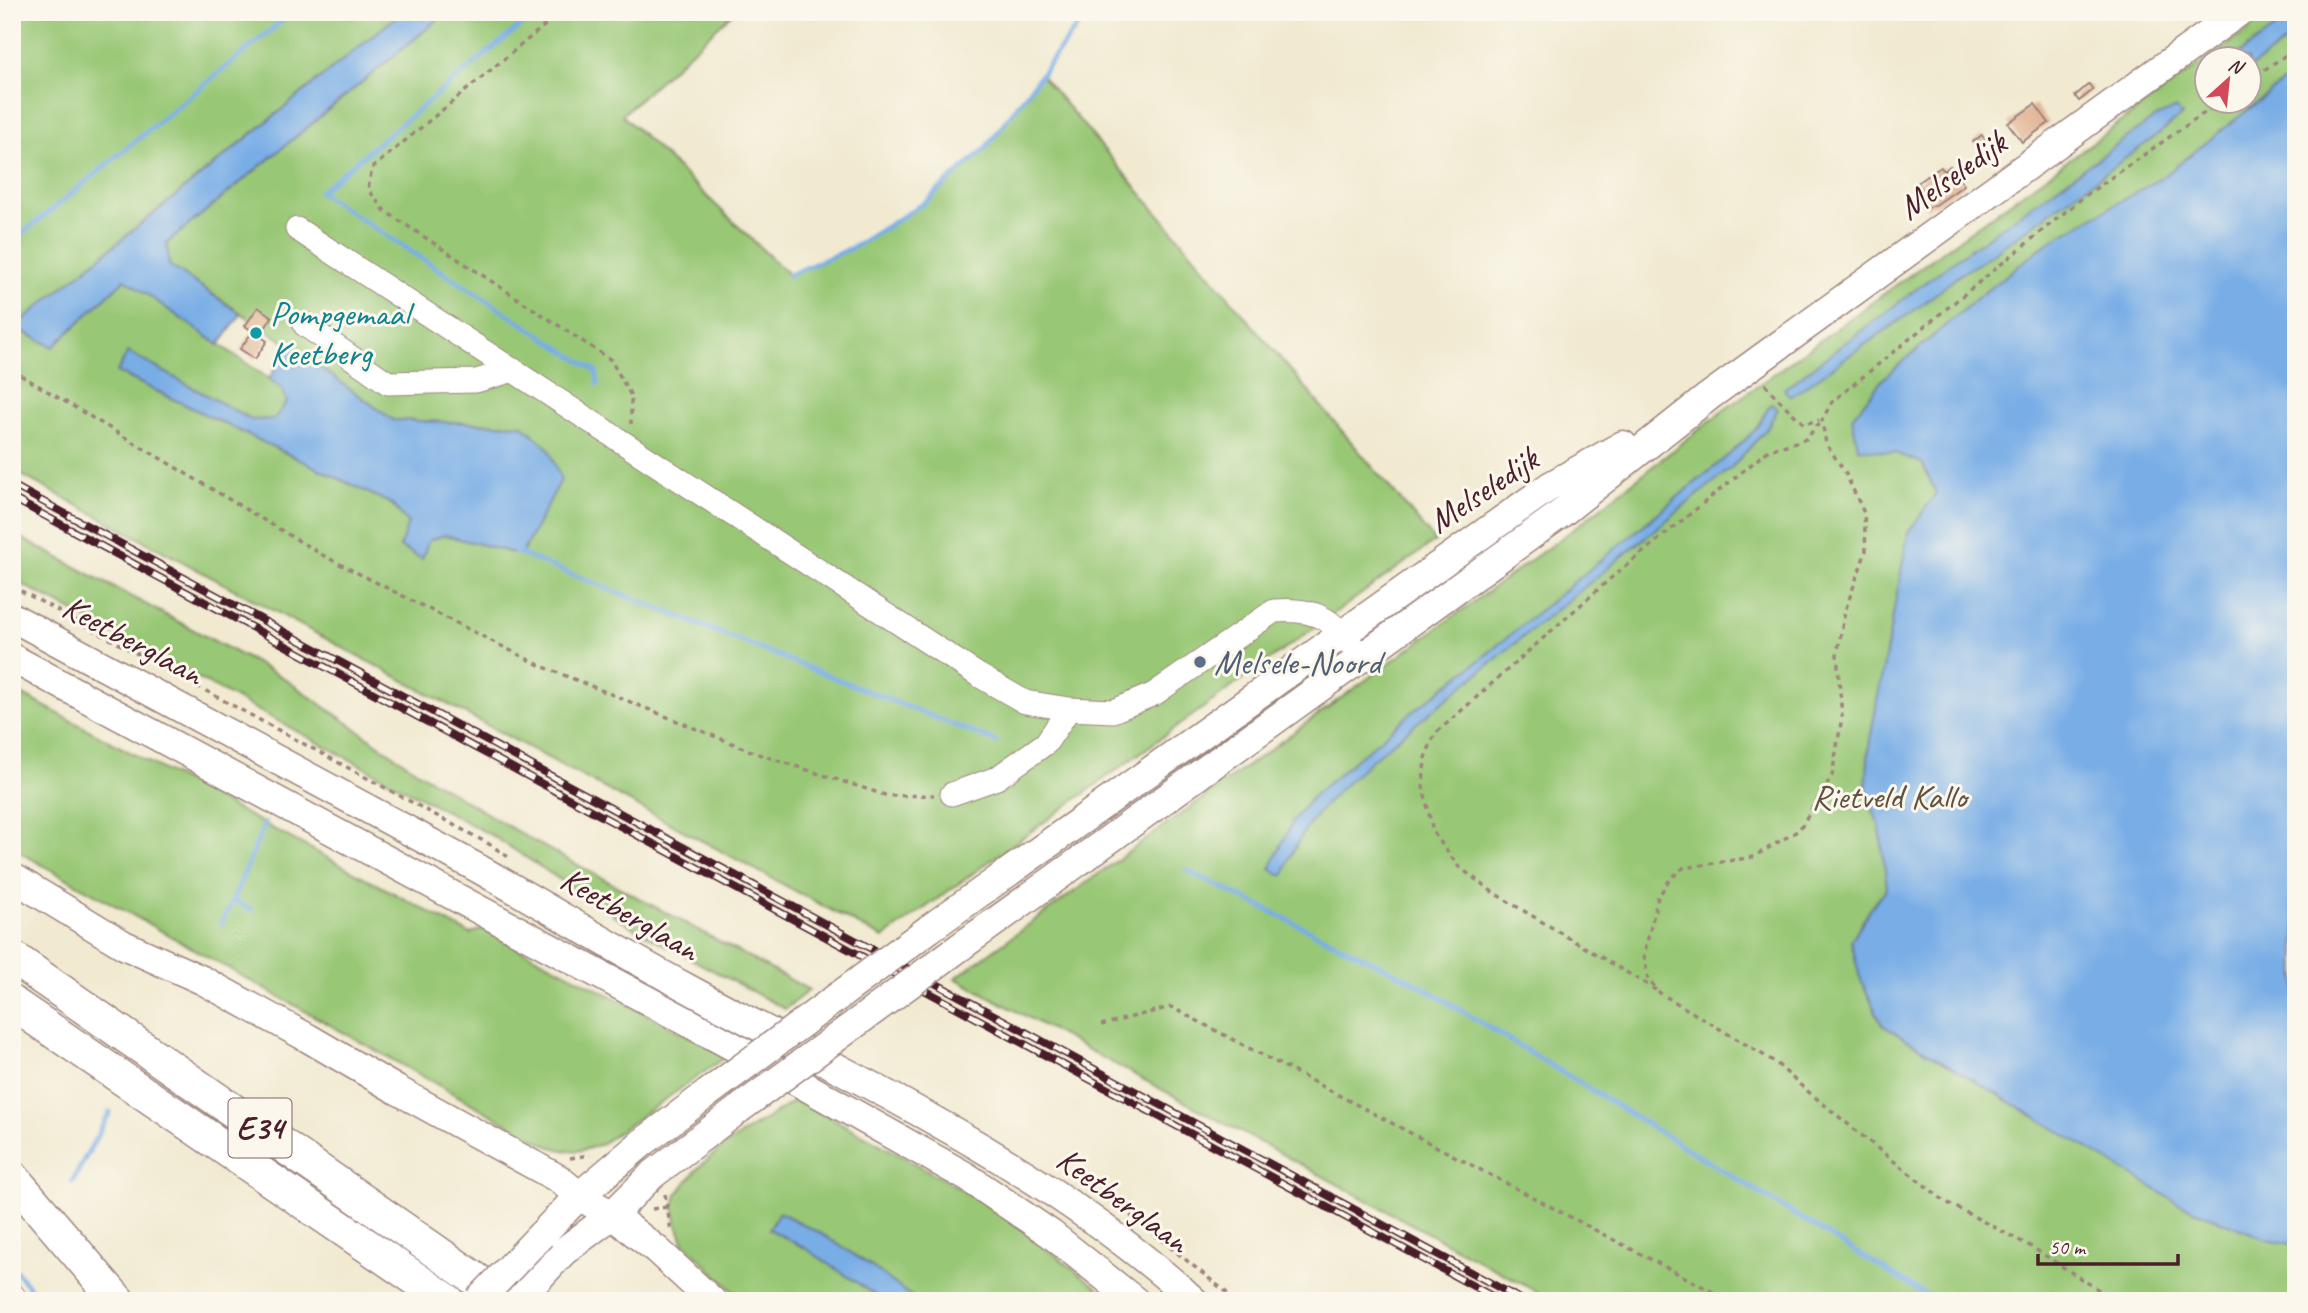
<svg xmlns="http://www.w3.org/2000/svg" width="2308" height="1313" font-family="Caveat,sans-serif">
  <rect width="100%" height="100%" fill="#fbf7ec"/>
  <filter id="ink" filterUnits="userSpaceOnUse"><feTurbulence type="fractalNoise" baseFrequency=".0143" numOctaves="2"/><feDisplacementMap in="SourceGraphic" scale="14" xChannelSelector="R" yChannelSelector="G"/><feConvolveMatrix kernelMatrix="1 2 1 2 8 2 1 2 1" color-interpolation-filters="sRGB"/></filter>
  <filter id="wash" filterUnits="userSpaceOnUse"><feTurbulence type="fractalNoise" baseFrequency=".00686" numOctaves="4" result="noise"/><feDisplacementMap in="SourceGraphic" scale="28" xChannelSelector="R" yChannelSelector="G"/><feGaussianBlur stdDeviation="1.57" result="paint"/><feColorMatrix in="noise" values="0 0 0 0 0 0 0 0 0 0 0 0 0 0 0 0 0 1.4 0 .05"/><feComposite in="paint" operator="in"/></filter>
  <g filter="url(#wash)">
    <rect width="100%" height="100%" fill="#f1ead1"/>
    <!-- green -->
    <path fill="#98c775" stroke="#717350" stroke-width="2" d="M12 12H402L14 327 53 347 125 279 269 379 281 388 288 403 274 419 252 420 128 353 117 372 392 504 408 523 400 547 421 558 429 540 445 535 521 555 523 425 393 420 289 345 169 265 167 243 447 12H734L622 115 789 275 854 247 924 203 985 149 1041 75 1435 541 883 938 12 470Z
      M2273 12H2296V1301H1554L955 978 1571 531 1720 413 2206 60V102H2248V60L2208 59Z
      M12 533 282 677 418 772 533 841 809 990 785 1009 637 930 493 836 12 579Z
      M12 689 470 934 482 929 727 1056 601 1144C580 1153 565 1153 544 1144L12 848Z
      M797 1099 960 1188 1010 1220 1115 1301H743L683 1242 676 1222 674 1207 677 1194 699 1167 722 1147Z"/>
    <!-- water -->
    <path fill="#78ade6" stroke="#616688" stroke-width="2" d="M402 12H447L167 243 169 265 241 314 219 345 125 279 53 347 14 327Z
      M2296 13V34L2249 69 2248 60 2232 59Z
      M2296 72V1245L2263 1238 2180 1204 1882 1025 1860 978 1851 941 1869 911 1887 888 1880 829 1866 790 1869 745 1908 533 1936 493 1922 463 1895 453 1858 448 1852 417 1883 379 1977 298 2046 244 2161 178Z
      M2176 108 2182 115 2155 137 1981 262 1962 273 1919 307 1790 397 1784 389 1955 260 2156 117Z
      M289 345 393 420 523 425 549 449 561 480 521 555 445 535 429 540 422 559 400 547 408 523 392 504 117 372 128 352 252 420 274 419 287 402 281 388 269 379Z
      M1771 404 1778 409 1766 430 1731 468 1374 758C1337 791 1298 825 1284 875H1280L1270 869 1292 822 1313 796 1412 712 1482 658 1731 453 1755 430Z
      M779 1212 822 1234 868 1264 918 1301H884L805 1248 769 1229Z"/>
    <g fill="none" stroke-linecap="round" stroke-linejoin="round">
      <!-- stream -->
      <path stroke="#78ade6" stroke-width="5" d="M537 12 319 192 596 371 598 384
        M17 238 293 12
        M789 275 854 247 924 203 985 149 1088 12
        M515 552 997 742
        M1186 870 1413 981 1936 1301
        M233 900 252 910
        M221 924 233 900 265 823
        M72 1182 110 1112
        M12 1266 40 1301"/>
    </g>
    <g id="blocks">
      <!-- building -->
      <path fill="#e3b799" d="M2089 84 2093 90 2079 101 2075 96Z
        M2035 104 2049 123 2022 142 2008 123Z
        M1982 135 1989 145 1980 151 1973 142Z
        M1950 166 1964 185 1934 206 1933 205 1927 209 1917 197 1923 192 1918 182 1941 167 1944 171Z
        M258 307 272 317 260 336 267 341 255 359 240 349 253 331 245 326Z"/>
    </g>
  </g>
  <g filter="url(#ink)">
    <use href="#blocks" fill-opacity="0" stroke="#9e847e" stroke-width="2"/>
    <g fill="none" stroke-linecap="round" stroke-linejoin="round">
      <!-- minor casing -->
      <g stroke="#9e847e" stroke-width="25">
        <path id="minor" d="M297 229 978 675 1025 702 1069 709 1113 711 1154 694 1274 611C1322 607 1334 622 1362 658
          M305 325 388 383 476 381 514 370
          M952 794 997 778 1046 743 1069 709
          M12 1294 17 1301"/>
      </g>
      <!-- major casing -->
      <g stroke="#9e847e" stroke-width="31">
        <path id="major" d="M12 617C165 700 319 781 472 865 544 905 614 949 687 988 863 1084 1044 1165 1194 1301
          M12 658 773 1068 967 1177 1051 1234 1135 1301
          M12 877 124 945 202 980 308 1038 397 1090 559 1179 579 1196 612 1215 657 1250 712 1301
          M929 929 1550 486 1623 445
          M960 947 1559 515 1708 397 2239 12
          M541 1235 579 1196 642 1143 708 1093
          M517 1301 564 1251 612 1215 652 1175 739 1109"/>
      </g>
      <!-- highway casing -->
      <g stroke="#9e847e" stroke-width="36">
        <path id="highway" d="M12 957 507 1301
          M12 1003 448 1301
          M12 1177 118 1301"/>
      </g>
      <!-- path -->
      <path stroke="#9e847e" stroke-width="3.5" stroke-dasharray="5 5" stroke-linecap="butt" d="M561 12 372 168 368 189 385 211 611 360 631 396V424
        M2248 81 2296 48
        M12 370 326 557 539 665 761 755 888 796 934 795
        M1765 384 1775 396 1804 424 1819 420
        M12 586 489 844 510 858
        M1656 990 1494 893 1458 866 1433 832 1423 786 1425 758 1435 734 1611 578 1769 450 1806 439 1822 420
        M1101 1025 1171 1007 1730 1301
        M570 1158 590 1155
        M1097 1193 1129 1214 1237 1301
        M665 1194 671 1231
        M652 1209 667 1207
        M2116 1301 2030 1246 1946 1202 1882 1152 1799 1084 1775 1062 1660 993 1648 979 1644 955 1658 897 1670 879 1683 868 1753 857 1799 830 1832 776 1842 717 1837 654 1845 611 1866 551 1864 513 1845 472 1826 444 1822 420 1832 402 2086 195 2220 102"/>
      <!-- minor -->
      <use href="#minor" stroke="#fff" stroke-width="23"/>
      <!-- major -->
      <use href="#major" stroke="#fff" stroke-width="28"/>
      <!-- highway -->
      <use href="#highway" stroke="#fff" stroke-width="33"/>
      <!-- rail casing -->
      <g stroke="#4a1f2b" stroke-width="8">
        <path id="rail" d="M12 485 1524 1301
          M12 498 1501 1301"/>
      </g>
      <!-- rail -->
      <use href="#rail" stroke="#fbf7ec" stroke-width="5" stroke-dasharray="16" stroke-linecap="butt"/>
      <!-- major-bridge casing -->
      <g stroke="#9e847e" stroke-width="31" stroke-linecap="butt">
        <path id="major-bridge" d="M708 1093 929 929
          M739 1109 960 947
          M478 1301 541 1235"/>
      </g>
      <!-- major-bridge -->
      <use href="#major-bridge" stroke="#fff" stroke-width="28"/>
    </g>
  </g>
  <!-- markers -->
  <circle fill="#0f9aa8" stroke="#fbf7ec" stroke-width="2.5" cx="256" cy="333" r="7"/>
  <circle fill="#5c6f8a" stroke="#fbf7ec" stroke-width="2.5" cx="1200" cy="662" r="7"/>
  <g text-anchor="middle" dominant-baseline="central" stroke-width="6" stroke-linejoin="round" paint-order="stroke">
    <!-- shield labels -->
    <rect fill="#fbf7ec" stroke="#7f6065" stroke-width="2" x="228.5" y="1098.5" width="63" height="59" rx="5"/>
    <g font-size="33" font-weight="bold" fill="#4a1f2b">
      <text x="260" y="1128">E34</text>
    </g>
    <!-- street labels -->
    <g font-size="35" fill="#4a1f2b" stroke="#fbf7ec">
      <text transform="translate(1952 175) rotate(-36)">Melseledijk</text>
      <text transform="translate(1483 490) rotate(-34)">Melseledijk</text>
      <text transform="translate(133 640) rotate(28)">Keetberglaan</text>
      <text transform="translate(630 914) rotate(30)">Keetberglaan</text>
      <text transform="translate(1123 1200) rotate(36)">Keetberglaan</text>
    </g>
    <!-- culture labels -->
    <g font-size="35" fill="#0d838f" stroke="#fbf7ec" text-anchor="start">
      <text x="270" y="313">Pompgemaal<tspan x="270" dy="40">Keetberg</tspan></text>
    </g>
    <!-- service labels -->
    <g font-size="35" fill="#4e5e75" stroke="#fbf7ec" text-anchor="start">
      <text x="1214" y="662">Melsele-Noord</text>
    </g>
    <!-- park labels -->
    <g font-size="35" fill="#615141" stroke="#fbf7ec">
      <text x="1889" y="796">Rietveld Kallo</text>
    </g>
  </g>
  <!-- margin -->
  <rect width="2308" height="1313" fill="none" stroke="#fbf7ec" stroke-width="42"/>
  <!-- north arrow -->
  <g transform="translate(2228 80) rotate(27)"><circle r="33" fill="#fbf7ec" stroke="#b4a19f" stroke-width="2"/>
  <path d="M0-5L12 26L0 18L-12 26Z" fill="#d1495b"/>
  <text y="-10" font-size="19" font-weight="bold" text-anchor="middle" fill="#4a1f2b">N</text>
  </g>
  <!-- scale -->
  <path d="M2038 1254v10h140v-10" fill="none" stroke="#4a1f2b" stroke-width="3.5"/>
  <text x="2049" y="1254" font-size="21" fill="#4a1f2b" stroke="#fbf7ec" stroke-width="5" paint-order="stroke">50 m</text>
</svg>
